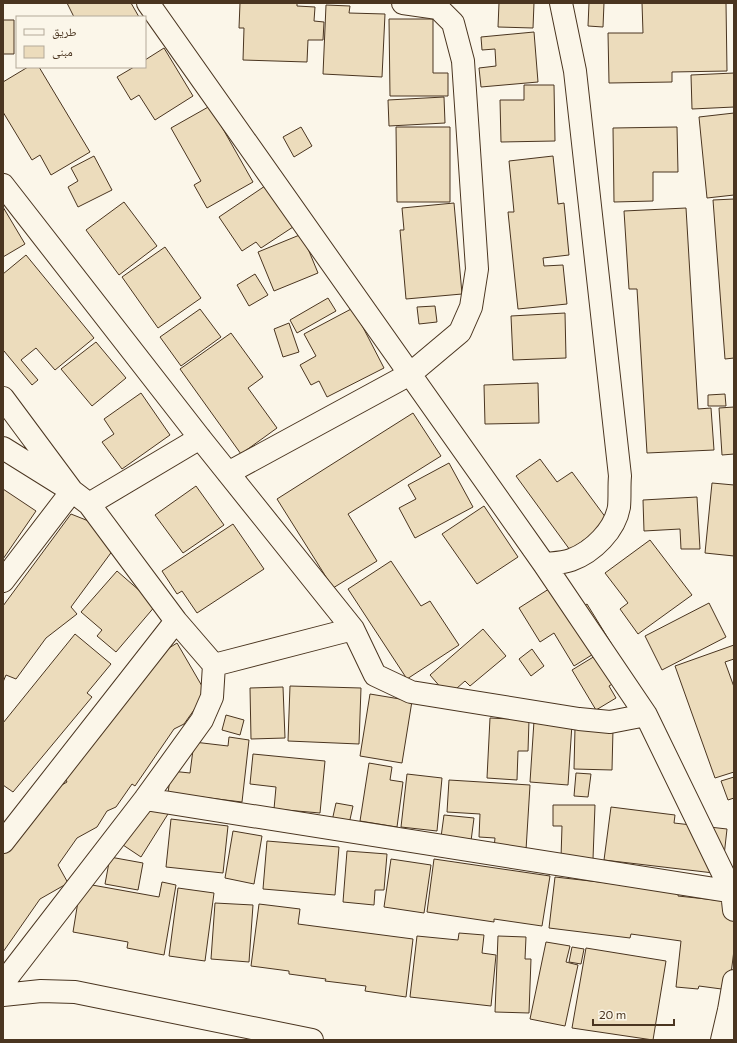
<svg xmlns="http://www.w3.org/2000/svg" width="737" height="1043" font-family="Commissioner,'Noto Naskh Arabic',sans-serif">
  <rect width="100%" height="100%" fill="#fbf6e9"/>
  <!-- building -->
  <path fill="#ecdcbc" stroke="#4a3520" d="M67 3H131L139 17H74Z
    M240 3H297V6L315 7 314 21 324 22 323 40H308L307 62 243 60 244 28H239Z
    M499 3H534L533 28 498 27Z
    M589 3H604L603 27 588 26Z
    M642 3H726L727 71 672 72V82L609 83 608 33H643Z
    M326 5 350 6 349 13 385 14 382 77 323 74Z
    M389 19H433V73H448V96H390Z
    M3 20H14V54H3Z
    M534 32 538 82 481 87 479 68 496 66 495 49 482 50 481 37Z
    M164 48 193 96 155 120 139 95 131 100 117 77 134 67H145V60Z
    M28 67H39L90 152 51 175 40 155 32 160 3 112V82Z
    M734 73V107L692 109 691 75Z
    M524 85H554L555 141 501 142 500 100H524Z
    M444 97 445 123 389 126 388 100Z
    M210 106 253 182 207 208 194 185 201 181 171 128Z
    M734 113V195L707 198 699 117Z
    M301 127 312 146 294 157 283 137Z
    M396 127H450V202H397Z
    M677 127 678 172H653V201L614 202 613 128Z
    M94 156 112 190 78 207 68 187 78 181 71 168Z
    M553 156 558 204 564 203 569 255 543 258 544 266 563 265 567 304 518 309 508 212H514L509 161Z
    M265 186 293 227 261 248 256 242 242 251 219 217Z
    M734 199V358L725 359 713 200Z
    M124 202 157 246 119 275 86 230Z
    M454 203 462 294 406 299 400 230H404L402 208Z
    M3 207 25 244 3 257Z
    M686 208 698 409 711 408 714 450 647 453 637 289H629L624 211Z
    M302 234 318 273 274 291 258 252Z
    M165 247 201 298 158 328 122 277Z
    M26 255 94 338 55 370 36 348 21 360 38 380 32 385 4 351 3 352V274Z
    M255 274 268 295 249 306 237 285Z
    M328 298 336 311 297 333 290 320Z
    M435 306 437 322 419 324 417 307Z
    M353 308 384 368 327 397 319 381 311 385 300 365 316 356 304 334Z
    M200 309 221 337 181 366 160 337Z
    M565 313 566 358 513 360 511 316Z
    M289 323 299 352 283 357 274 329Z
    M231 333 263 377 248 388 277 428 241 454 180 369Z
    M96 342 126 378 92 406 61 369Z
    M538 383 539 423 485 424 484 385Z
    M141 393 170 435 122 469 102 442 114 434 104 419Z
    M725 394 726 406H708V395Z
    M734 407V454L722 455 719 408Z
    M413 413 441 456 348 514 377 561 333 588 277 499Z
    M540 459 557 482 572 472 609 522 570 550 516 476Z
    M449 463 473 507 415 538 399 508 416 499 408 485Z
    M712 483 734 485V556L705 553Z
    M196 486 224 525 183 553 155 515Z
    M3 489 36 511 3 559Z
    M697 497 700 549H681L680 529 644 531 643 500Z
    M484 506 518 557 477 584 442 534Z
    M71 514 91 522 113 550 71 607 77 614 46 638 16 679 6 675 3 682V606Z
    M233 524 264 569 197 613 182 591 177 594 162 571Z
    M650 540 692 595 638 634 620 609 628 603 605 573Z
    M391 561 421 606 430 601 459 645 407 679 348 589Z
    M117 571 156 605 116 652 97 636 102 630 81 612Z
    M563 580 581 608 587 604 611 643 574 666 554 633 540 642 519 608Z
    M709 603 726 637 662 670 645 636Z
    M483 629 506 656 470 686 465 681 448 696 430 675Z
    M75 634 111 664 87 693 92 697 13 792 3 785V723Z
    M177 643 206 693 184 724 174 729 135 786 132 784 116 807 107 811 97 827 77 838 58 865 68 883 40 899 3 952V854L55 789 67 782 65 778 161 653Z
    M734 645V659L725 662 734 687V772L715 778 675 666Z
    M532 649 544 666 531 676 519 659Z
    M595 656 629 674 609 686 616 698 596 710 572 670Z
    M290 686 361 688 359 744 288 741Z
    M283 687 285 738 251 739 250 688Z
    M370 694 412 701 402 763 360 756Z
    M226 715 244 720 240 735 222 730Z
    M490 718 529 720 528 751H518L517 780 487 778Z
    M534 721 572 724 568 785 530 782Z
    M575 728 613 729 612 770 574 769Z
    M229 737 249 740 242 802 168 793 171 771 190 773 194 742 228 746Z
    M253 754 325 761 320 813 274 809 276 787 250 784Z
    M369 763 392 767 390 780 403 782 397 827 360 821Z
    M576 773 591 774 588 797 574 796Z
    M407 774 442 778 437 831 401 827Z
    M734 777V798L728 800 721 781Z
    M449 780 530 785 526 850 494 848 495 838 479 837 480 814 447 812Z
    M147 801 168 814 141 857 120 843Z
    M336 803 353 806 349 824 332 821Z
    M553 805H595L593 859 561 858 562 826H553Z
    M611 807 675 815 674 823 727 829 722 874 604 860Z
    M444 815 474 818 471 841 441 837Z
    M171 819 228 826 223 873 166 867Z
    M233 831 262 836 254 884 225 878Z
    M267 841 339 847 335 895 263 889Z
    M347 851 387 854 384 890H375L374 905 343 902Z
    M110 857 143 863 138 890 105 884Z
    M391 859 431 865 424 913 384 907Z
    M434 859 550 876 542 926 494 919V922L427 912Z
    M555 877 679 891 678 896 734 902V950L729 990 699 986 698 989 676 987 681 941 631 934 630 938 549 928Z
    M162 882 176 885 164 955 127 948 128 942 73 932 81 883 159 897Z
    M178 888 214 893 205 961 169 956Z
    M215 903 253 905 249 962 211 959Z
    M259 904 300 909 298 924 413 939 406 997 365 991 366 986 325 981 326 979 289 974V971L251 966Z
    M459 933 484 935 482 953 496 955 491 1006 410 997 417 936 458 940Z
    M498 936 526 937 525 959H531L529 1013 495 1012Z
    M546 942 570 946 566 962 578 965 565 1026 530 1019Z
    M572 947 584 949 581 964 569 962Z
    M586 948 666 961 653 1040 572 1028Z"/>
  <g fill="none" stroke-linecap="round" stroke-linejoin="round">
    <!-- minor casing -->
    <g stroke="#4a3520" stroke-width="24">
      <path id="minor" d="M148 3 544 564 646 715 732 892 734 910
        M3 185 200 438 353 629 375 675 411 692 579 719 610 722 646 715
        M3 398 72 491 89 504 176 621 214 665 212 697 202 720 145 799 3 983
        M3 448 72 491 3 581
        M228 473 410 374 460 332 471 307 477 269 463 61 453 23 438 8 403 3
        M89 504 200 438
        M544 564C553 563 563 563 571 560 593 552 615 530 619 507 620 497 619 486 620 476L575 71 561 3
        M214 665 353 629
        M145 799 734 892
        M3 842 176 621
        M3 995 41 991 75 992 312 1040
        M722 1040 729 1010 734 981"/>
    </g>
    <!-- minor -->
    <use href="#minor" stroke="#fbf6e9" stroke-width="22"/>
  </g>
  <!-- border -->
  <rect width="737" height="1043" fill="none" stroke="#4a3520" stroke-width="8"/>
  <!-- legend -->
  <rect x="16" y="16" width="130" height="52" fill="#fbf6e9" stroke="#b4a999"/>
  <rect x="24" y="29" width="20" height="6" fill="#fbf6e9" stroke="#b4a999"/>
  <text x="52" y="36" font-size="12" fill="#4a3520">طريق</text>
  <rect x="24" y="46" width="20" height="12" fill="#ecdcbc" stroke="#b4a999"/>
  <text x="52" y="56" font-size="12" fill="#4a3520">مبنى</text>
  <!-- scale -->
  <path d="M593 1019v6h81v-6" fill="none" stroke="#4a3520" stroke-width="2"/>
  <text x="599" y="1019" font-size="12" fill="#4a3520" stroke="#fbf6e9" stroke-width="3" paint-order="stroke">20 m</text>
</svg>
